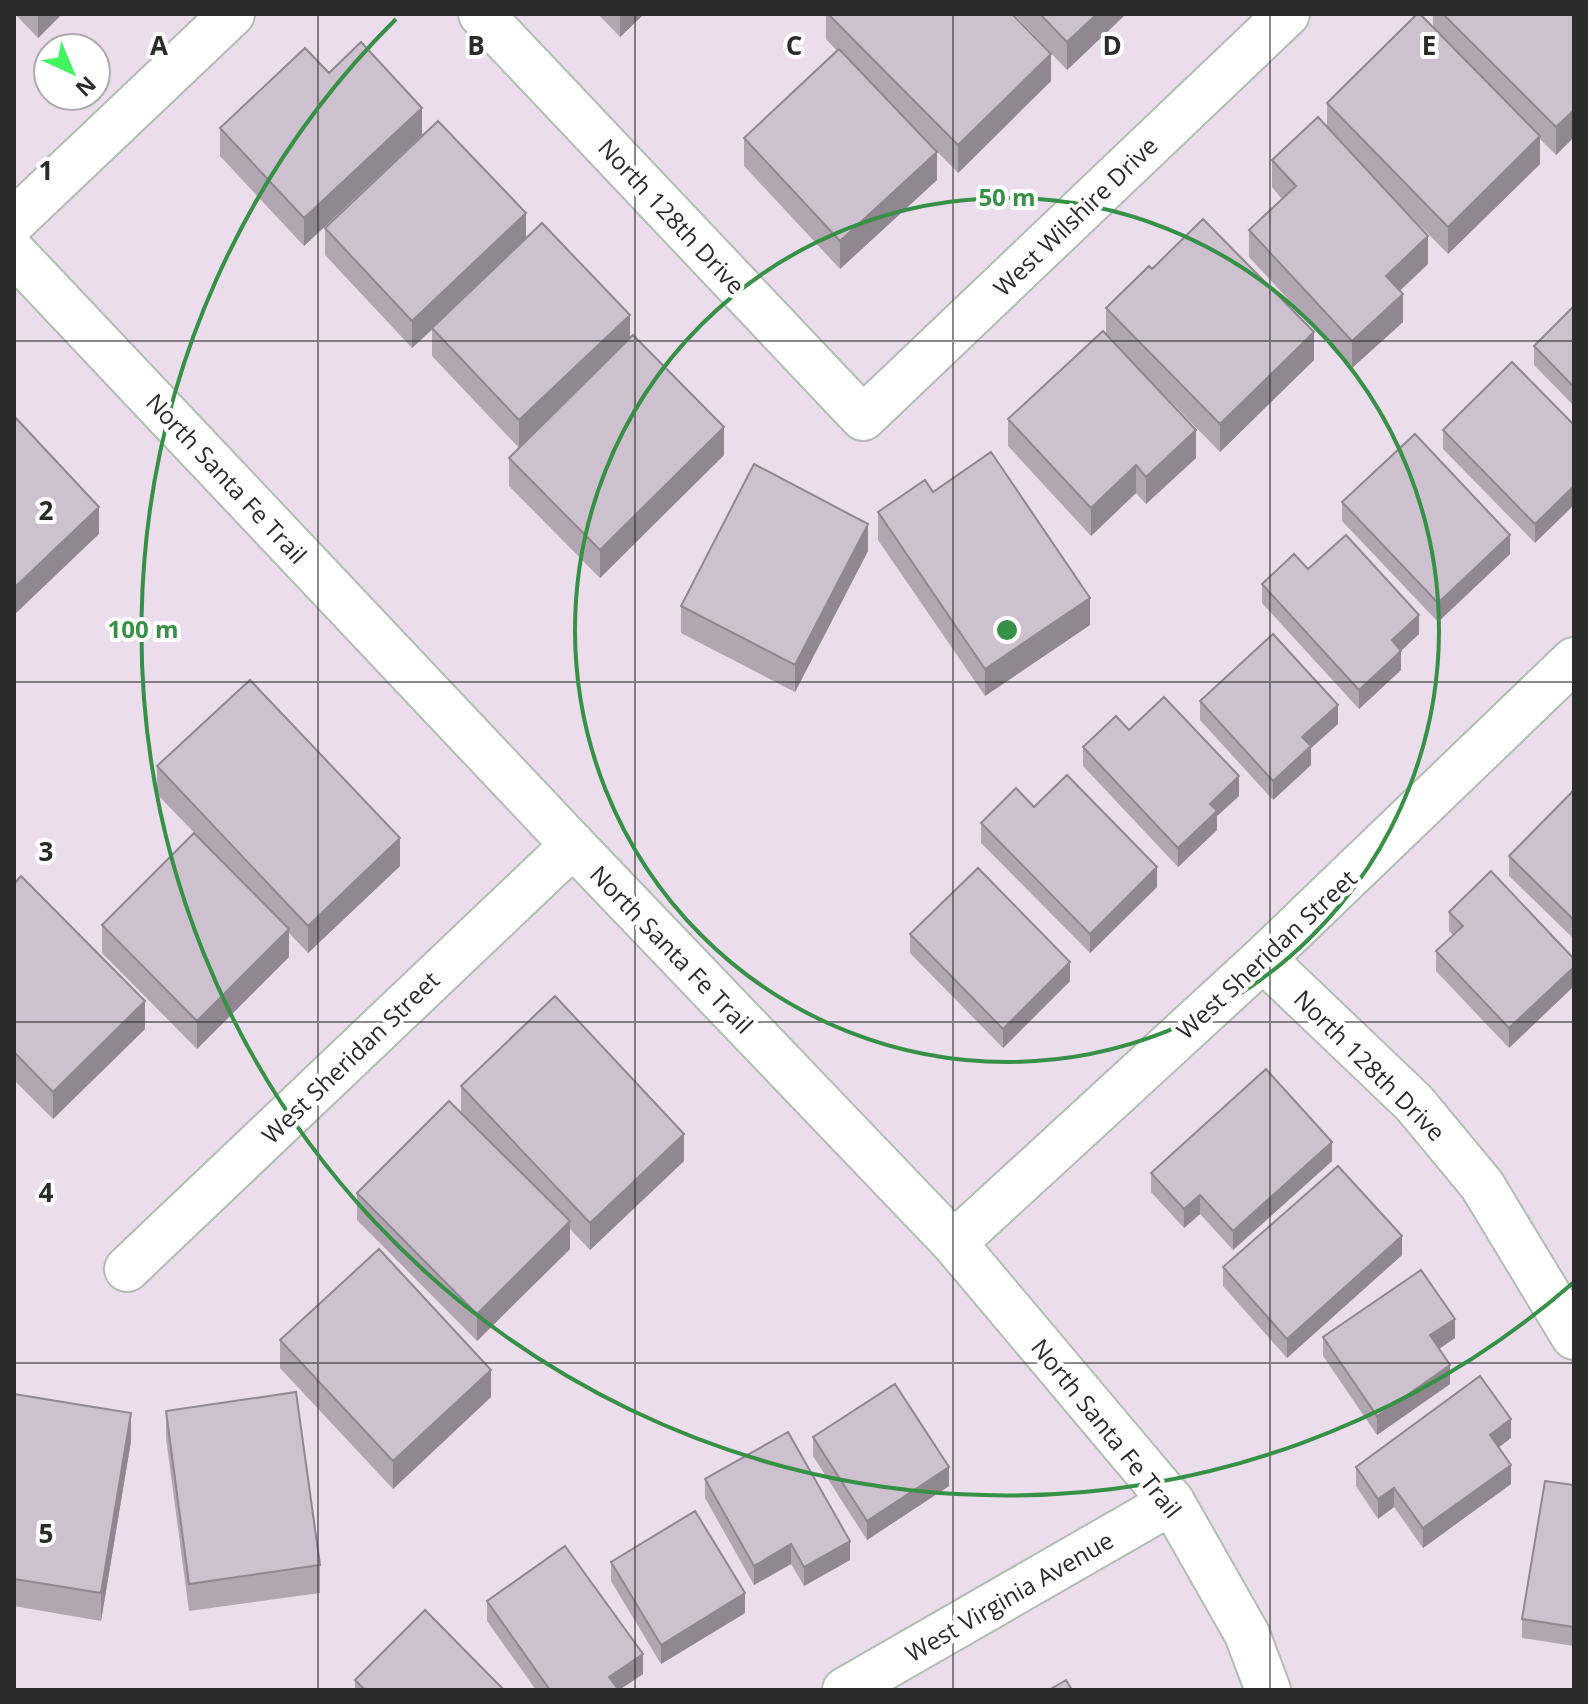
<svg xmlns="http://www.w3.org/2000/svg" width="1588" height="1704" font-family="'Open Sans',sans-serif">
  <rect width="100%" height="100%" fill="#ebddec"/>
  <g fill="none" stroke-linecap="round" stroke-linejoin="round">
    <!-- minor casing -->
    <g stroke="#b1beb3" stroke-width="48">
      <path id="minor" d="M481 14 863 418 1287 14
        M14 221 232 14
        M1263 959 1414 1103 1482 1185 1574 1337
        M954 1243 1263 959 1574 660
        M127 1269 573 845
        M845 1690 1172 1502"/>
    </g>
    <!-- tertiary casing -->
    <g stroke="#b1beb3" stroke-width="48">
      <path id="tertiary" d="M14 253 573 845 954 1243 1172 1502 1247 1634 1268 1690"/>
    </g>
    <!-- minor -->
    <use href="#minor" stroke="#fff" stroke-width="44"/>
    <!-- tertiary -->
    <use href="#tertiary" stroke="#fff" stroke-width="44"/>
  </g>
  <!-- wall -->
  <path fill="#b1a6b2" d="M15 14H62L38 38Z
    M598 14H644L620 37Z
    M826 14H1012L1051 81 958 173 922 136 937 180 840 269 744 166V138L837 51 826 39Z
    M1014 14H1126L1067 70Z
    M1433 14H1574V137L1556 155 1540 139V164L1448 254 1394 199 1428 264 1400 291 1403 322 1352 368 1249 257V230L1282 199 1272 187V160L1327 127V103L1433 27Z
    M329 73 422 135 304 246 220 156V128Z
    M325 228 526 238 630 338 724 455 600 578 509 486V458L519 448 432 356V330L412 348 325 255Z
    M1152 269 1314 360 1220 452 1142 372 1196 458 1146 504 1136 493 1091 536 1008 446V419L1106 334V308Z
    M1574 306V406L1534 365V346Z
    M1574 425 1535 543 1443 449V430Z
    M933 492 1090 625 985 696 878 540V512Z
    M1342 502 1510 554 1438 622 1342 521Z
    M868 551 795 692 681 633V606Z
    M1308 569 1419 634 1401 651V670L1359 709 1262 603V584Z
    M1200 701 1338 724 1311 748V765L1273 800 1200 720Z
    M1129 730 1239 796 1217 816V830L1178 867 1083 766V747Z
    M157 766 400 866 308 953 289 933V957L197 1049 102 953V925L204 843 157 794Z
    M1574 790V939L1509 876V856Z
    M1034 807 1157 887 1090 953 981 843V823Z
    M14 884 145 1029 53 1119 14 1080Z
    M1449 912 1574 959V986L1509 1048 1436 971V951L1453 935 1449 931Z
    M910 934 1070 981 1003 1048 910 953Z
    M461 1086 684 1161 590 1250 570 1229V1249L477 1341 357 1220V1193L461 1113Z
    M1332 1161 1233 1250 1200 1214 1184 1228 1151 1192V1173Z
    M1402 1255 1287 1358 1223 1286V1267Z
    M1323 1337 1455 1338 1439 1349 1450 1384 1377 1435 1323 1356Z
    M280 1340 491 1397 393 1489 280 1368Z
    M14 1394 131 1441 101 1621 14 1606Z
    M166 1411 320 1565V1593L189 1611 166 1438Z
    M813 1437 949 1486 867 1540 813 1456Z
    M1511 1438 1499 1447 1511 1484 1423 1548 1394 1507 1378 1519 1356 1486V1467Z
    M705 1479 850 1560 804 1586 791 1564 754 1585 705 1498Z
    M1574 1485V1646L1522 1638V1619Z
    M611 1562 745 1613 661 1664 611 1581Z
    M487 1601 643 1674 619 1690H536L487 1621Z
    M355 1680 504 1690H355Z"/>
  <!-- shaded-wall -->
  <path fill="#908791" d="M38 14H62L38 38Z
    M620 14H644L620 37Z
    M1097 14H1126L1067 70V42Z
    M1051 54V81L958 173V145Z
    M422 108V135L304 246V218Z
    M1574 110V137L1556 155V127Z
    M1540 136V164L1448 254V227Z
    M937 152V180L840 269V241Z
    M526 213V240L412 348V321Z
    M1428 236V264L1386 303V276Z
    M1403 294V322L1352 368V341Z
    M630 315V343L519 448V420Z
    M1314 332V360L1220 452V424Z
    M724 427V455L600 578V550Z
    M1196 430V458L1146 504V477Z
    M1136 465V493L1091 536V508Z
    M1574 486V505L1535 543V524Z
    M99 507V534L14 615V588Z
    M868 524V551L795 692V665Z
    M1510 535V554L1438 622V603Z
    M1090 598V625L985 696V669Z
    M1419 615V634L1392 659V640Z
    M1401 651V670L1359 709V690Z
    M1338 705V724L1311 748V765L1273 800V781L1302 737Z
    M1239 776V796L1217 816V830L1178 867V848L1210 804Z
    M400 838V866L308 953V926Z
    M1157 867V887L1090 953V934Z
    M289 929V957L197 1049V1021Z
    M1070 962V981L1003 1048V1029Z
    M1574 967V986L1509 1048V1028Z
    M145 1001V1029L53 1119V1092Z
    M684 1134V1161L590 1250V1223Z
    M1332 1142V1161L1233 1250V1231Z
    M1200 1195V1214L1184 1228V1209Z
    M570 1221V1249L477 1341V1314Z
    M1402 1236V1255L1287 1358V1339Z
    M1455 1319V1338L1430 1355V1335Z
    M1450 1365V1384L1377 1435V1416Z
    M491 1370V1397L393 1489V1461Z
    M131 1413V1441L101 1621V1593Z
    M1511 1419V1438L1490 1454V1435Z
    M1511 1465V1484L1423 1548V1528Z
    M949 1467V1486L867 1540V1521Z
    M1394 1488V1507L1378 1519V1499Z
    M850 1541V1560L804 1586V1567Z
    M791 1544V1564L754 1585V1566Z
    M745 1593V1613L661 1664V1645Z
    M643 1654V1674L619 1690H609V1677Z"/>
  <!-- building -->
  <path fill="#cec1cf" stroke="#908791" stroke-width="2" d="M828 14H1012L1051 54 958 145Z
    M1040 14H1097L1067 42Z
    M1417 14H1420L1540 136 1448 227 1327 103Z
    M1443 14H1574V110L1556 127Z
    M361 42 422 108 304 218 220 128 305 48 329 73Z
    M839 49 937 152 840 241 744 138Z
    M1318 117 1428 236 1386 276 1403 294 1352 341 1249 230 1296 186 1272 160Z
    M438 121 526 213 412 321 325 228Z
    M1203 219 1314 332 1220 424 1106 308 1149 266 1152 269Z
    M542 223 630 315 519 420 432 328Z
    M1574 306V387L1534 346Z
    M1103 331 1196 430 1146 477 1136 465 1091 508 1008 419Z
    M633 335 724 427 600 550 509 458Z
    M1512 362 1574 425V486L1535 524 1443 430Z
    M14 416 99 507 14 588Z
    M1415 434 1510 535 1438 603 1342 502Z
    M991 452 1090 598 985 669 878 512 925 480 933 492Z
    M754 464 868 524 795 665 681 606Z
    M1346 535 1419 615 1392 640 1401 651 1359 690 1262 584 1294 554 1308 569Z
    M1273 634 1338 705 1302 737 1311 746 1273 781 1200 701Z
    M250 680 400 838 308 926 157 766Z
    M1164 697 1239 776 1210 804 1217 811 1178 848 1083 747 1116 716 1129 730Z
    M1067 775 1157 867 1090 934 981 823 1016 788 1034 807Z
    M1574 790V920L1509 856Z
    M194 833 289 929 197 1021 102 925Z
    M978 868 1070 962 1003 1029 910 934Z
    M1491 871 1574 959V967L1509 1028 1436 951 1463 926 1449 912Z
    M21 876 145 1001 53 1092 14 1052V884Z
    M555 996 684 1134 590 1223 461 1086Z
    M1266 1069 1332 1142 1233 1231 1200 1195 1184 1209 1151 1173Z
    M449 1101 570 1221 477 1314 357 1193Z
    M1338 1166 1402 1236 1287 1339 1223 1267Z
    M379 1249 491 1370 393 1461 280 1340Z
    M1421 1270 1455 1319 1430 1335 1450 1365 1377 1416 1323 1337Z
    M1480 1376 1511 1419 1490 1435 1511 1465 1423 1528 1394 1488 1378 1499 1356 1467Z
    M895 1384 949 1467 867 1521 813 1437Z
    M296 1392 320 1565 189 1584 166 1411Z
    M14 1394 131 1413 101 1593 14 1579Z
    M788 1432 850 1541 804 1567 791 1544 754 1566 705 1479Z
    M1545 1481 1574 1485V1627L1522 1619Z
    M695 1511 745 1593 661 1645 611 1562Z
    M565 1546 643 1654 609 1677 618 1689 617 1690H550L487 1601Z
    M425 1610 504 1690H365L355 1680Z
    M1066 1680 1072 1690H1049Z"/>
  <!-- grid -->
  <path fill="none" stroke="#2b2b2b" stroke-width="2" stroke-opacity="0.55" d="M318 14V1690M635 14V1690M953 14V1690M1270 14V1690M14 341H1574M14 682H1574M14 1022H1574M14 1363H1574"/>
  <!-- distance rings -->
  <g fill="none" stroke="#369046" stroke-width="4">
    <circle cx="1007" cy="630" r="432"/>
    <path d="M1574 1282A864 864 0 0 1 396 19"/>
  </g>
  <g text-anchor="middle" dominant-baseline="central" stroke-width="8" stroke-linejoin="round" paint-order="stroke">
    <!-- street labels -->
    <g font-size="24" fill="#2b2b2b" stroke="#fff">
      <text transform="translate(672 216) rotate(47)">North 128th Drive</text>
      <text transform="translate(1075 216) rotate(-44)">West Wilshire Drive</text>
      <text transform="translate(227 478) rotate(47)">North Santa Fe Trail</text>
      <text transform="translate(672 949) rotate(46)">North Santa Fe Trail</text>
      <text transform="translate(1266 954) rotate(-43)">West Sheridan Street</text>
      <text transform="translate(350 1057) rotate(-44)">West Sheridan Street</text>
      <text transform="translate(1370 1065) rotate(45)">North 128th Drive</text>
      <text transform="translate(1107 1428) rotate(51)">North Santa Fe Trail</text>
      <text transform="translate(1009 1596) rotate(-30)">West Virginia Avenue</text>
    </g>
  </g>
  <g font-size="26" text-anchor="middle" font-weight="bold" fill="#2b2b2b" stroke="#fff" stroke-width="8" stroke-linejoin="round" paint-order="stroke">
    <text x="159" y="55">A</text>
    <text x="476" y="55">B</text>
    <text x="794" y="55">C</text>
    <text x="1112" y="55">D</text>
    <text x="1429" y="55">E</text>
    <text x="46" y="180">1</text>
    <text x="46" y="520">2</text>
    <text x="46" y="861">3</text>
    <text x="46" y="1202">4</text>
    <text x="46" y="1543">5</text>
  </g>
  <circle cx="1007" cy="630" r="12" fill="#369046" stroke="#fff" stroke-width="4"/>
  <g font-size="24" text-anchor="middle" font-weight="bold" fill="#369046" stroke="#fff" stroke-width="8" stroke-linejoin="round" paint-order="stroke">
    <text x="1007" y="206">50 m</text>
    <text x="143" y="638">100 m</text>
  </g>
  <!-- border -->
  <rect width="1588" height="1704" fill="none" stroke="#2b2b2b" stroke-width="32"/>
  <!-- north arrow -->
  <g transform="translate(72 72) rotate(136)"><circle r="38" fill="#ffffff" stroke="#aaaaaa" stroke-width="2"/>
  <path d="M0-6L14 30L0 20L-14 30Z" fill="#42f460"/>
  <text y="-12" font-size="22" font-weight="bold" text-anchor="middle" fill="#2b2b2b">N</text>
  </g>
</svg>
